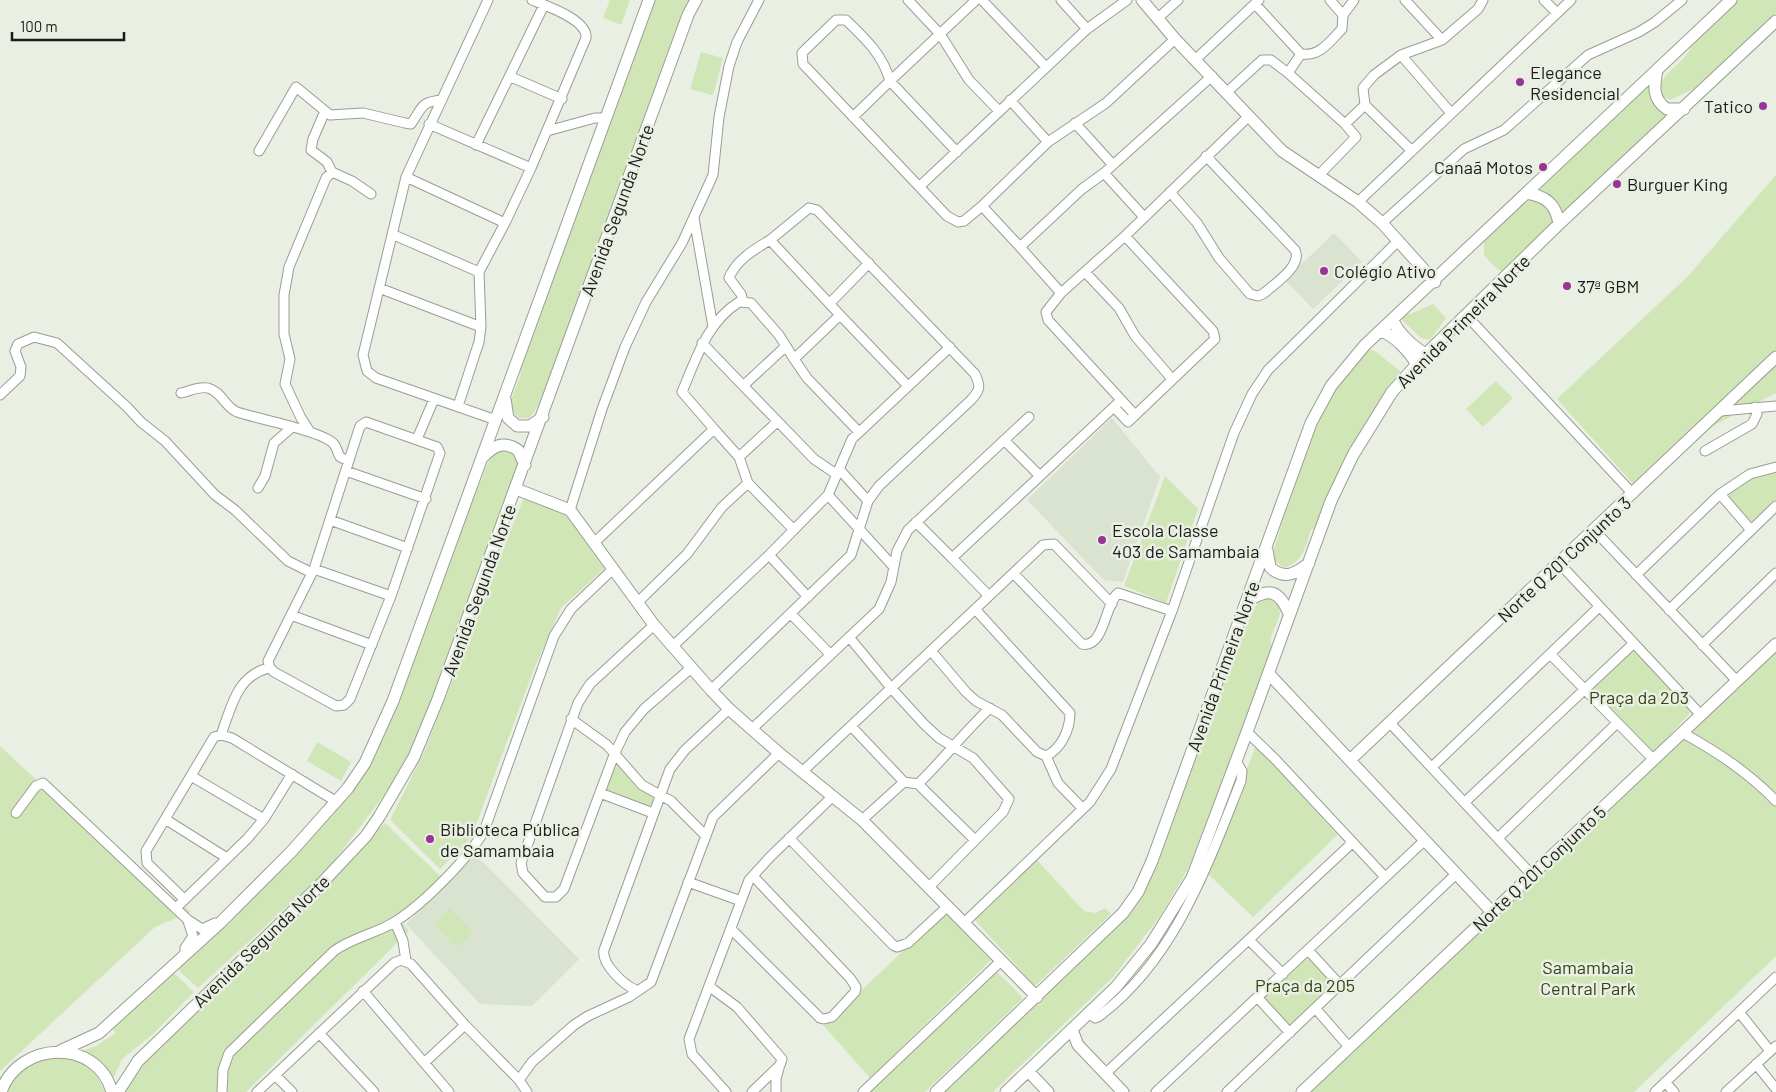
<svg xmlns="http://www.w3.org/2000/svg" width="1776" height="1092" font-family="Barlow,sans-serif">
  <rect width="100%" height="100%" fill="#e9efe3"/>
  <!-- built -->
  <path fill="#dae2d0" d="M1334 233 1362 262 1313 309 1285 280Z
    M1112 418 1160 477 1123 582 1104 580 1027 500Z
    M476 855 579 959 532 1006 480 1004 406 924Z"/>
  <!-- green -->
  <path fill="#d1e6b7" d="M610 0H630L621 25 603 18Z
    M654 0H693L553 379C541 387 542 406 529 418H518L509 405 521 374 520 366Z
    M1737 0H1776V13L1694 89 1670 100 1662 95 1659 88C1664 70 1689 61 1692 43Z
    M701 52 723 58 713 95 690 89Z
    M1648 84 1654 104 1669 113 1503 272 1496 268 1484 255V239Z
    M1776 175V393L1713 426 1635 486 1557 399 1688 276Z
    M1433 304 1446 318 1430 340 1421 338 1402 320 1404 314H1410Z
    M1368 349 1375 351 1401 372 1386 391 1349 450 1319 526 1311 530C1305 548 1303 562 1284 568L1274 560V549L1315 420 1340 378Z
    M1496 381 1513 398 1483 427 1466 409Z
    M495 450 513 451 518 463 417 752 328 869 198 988 176 968 292 854 374 752 487 465Z
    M1776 462V513L1752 537 1714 496 1748 471Z
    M1165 476 1198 509 1166 603 1124 586Z
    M524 497 567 514 605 568 561 608 534 669 471 838 440 869 390 820 425 750Z
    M1272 597 1279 602 1280 614 1270 640 1272 646 1247 717 1188 869 1160 916 1114 976 993 1092H941L1136 905 1158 862 1235 643C1247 630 1251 613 1260 598Z
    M1776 642V956L1634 1092H1298Z
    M1634 648 1692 711 1653 753 1590 688Z
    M317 742 351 762 341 781 307 761Z
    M1256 745 1337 835 1253 917 1208 874Z
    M0 746 158 894 166 892 191 912 155 927 0 1071Z
    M614 760 639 789 656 796 650 807 605 789Z
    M385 823 445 881 403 923 409 931 246 1092H120L140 1058Z
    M1034 857 1084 911 1095 913 1105 908 1111 914 1035 986 974 919Z
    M450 908 473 932 456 948 434 924Z
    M944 912 991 960 870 1078 824 1026Z
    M1307 945 1344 986 1290 1038 1253 998Z
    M172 971 194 992 153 1034 122 1059 112 1081 96 1058 84 1050 96 1046 116 1033 111 1028Z
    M997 972 1023 998 925 1092H867Z
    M39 1057C74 1058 90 1056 105 1092H6L12 1078Z"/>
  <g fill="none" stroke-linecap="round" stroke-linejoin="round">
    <!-- street casing -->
    <g stroke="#999e94" stroke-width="11">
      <path id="street" d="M488 0 406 177 363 355 367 371 376 378 496 420
        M908 0 940 34 969 80 999 111
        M976 0 890 81C883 55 865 38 846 20H836L805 50 802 53 803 64 947 216 958 222 964 221 982 206 1020 247
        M982 0 1046 67
        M1061 0 1087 29
        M1405 0 1442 40
        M1544 0 1557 13
        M1255 4 1301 54C1320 57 1330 41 1342 29L1343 15 1330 0
        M1343 15 1354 0
        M1158 18 1178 0
        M1301 54 1288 73 1345 124
        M1401 55 1451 113
        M1196 59 1259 0
        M511 77 562 99
        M1227 92 1262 60H1271L1288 73
        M1010 100 1048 142
        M1365 105 1412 151
        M325 111 313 139 311 150 327 162 332 172 352 181 371 194
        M853 117 890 81 957 152
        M1075 123 1113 165
        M429 124 531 168
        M547 131 595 118H605
        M476 145 544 5
        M259 151 296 87 330 115 363 113 405 123 411 124C423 107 420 102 442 100
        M1104 173 1144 217
        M1318 176 1356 137 1345 124 1365 105 1363 88 1374 75 1401 55 1442 40 1478 9 1483 0
        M406 177 505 223
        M920 186 1087 29 1127 0
        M1170 192 1197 223 1219 258 1250 294 1258 296 1263 294C1273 285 1303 266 1295 250L1206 156
        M1358 202 1571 0
        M982 206 1048 142 1106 103 1175 39
        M694 218 713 327
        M1382 223 1464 149 1504 130 1588 55 1639 32 1655 22 1682 0
        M394 235 479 272
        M1085 272 1119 308 1135 336 1172 379
        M379 288 481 327
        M1061 293 1020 247 1082 189 1104 173 1212 76
        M743 301 741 294 729 278C736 260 755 249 770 240
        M830 303 869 263
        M840 315 908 386
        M1466 315 1633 494
        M702 343 814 459 836 474
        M794 359 807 378 859 432
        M744 385 785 347
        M181 393C190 391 199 386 208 388 222 392 225 407 237 412 258 419 321 431 333 443 337 447 337 452 340 457L349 461
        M0 395 20 376 21 367 15 351 18 344 34 337 57 343 127 407 141 422 165 441 215 495 235 510 288 561 312 573
        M458 406 479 342 481 327 479 272 505 223 531 168 586 38C588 20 547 6 532 0
        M1114 407 1128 422 1215 339 1213 331 1125 236
        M1721 411 1776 406
        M1135 415 1048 320 1046 312 1061 293 1125 236 1249 116
        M366 422 437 447 440 453 391 596 350 699 344 705 336 706 274 672 270 668 268 661 314 569 360 426Z
        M714 429 739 457 748 483
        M310 432 301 418 285 384 290 359 284 334V295L289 267 326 178 332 172
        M417 439 434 399
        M1705 451 1752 424 1757 414 1755 407
        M739 457 777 422
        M839 469 868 501
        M346 471 426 499
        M1040 476 1117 404
        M258 488 265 476 274 443 291 428
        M1720 494 1751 530
        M570 510 602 409 625 347 646 302 682 243 713 175 719 117 729 66 737 42 759 0
        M330 520 408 548
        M916 522 952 558
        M1595 531 1737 681
        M595 542 714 429 682 392C696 359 707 322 739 302L751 303 779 335 794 359 840 315 770 240 809 208 817 210 975 374C981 387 980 390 971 400L879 486 868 501 851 555 711 690
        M769 555 808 597
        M1560 564 1701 715
        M893 566 828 495 852 439 950 347
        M314 569 391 596
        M1014 574 1082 644C1104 649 1105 604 1118 593L1172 611
        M1636 575 1720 494 1750 474 1776 467
        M989 596 1043 545 1054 544 1112 604
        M638 602 687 554 722 507 748 483 793 529
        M975 609 1070 713C1070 730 1061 749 1046 756L1058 783 1083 809
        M1669 610 1776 506
        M791 614 830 654
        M291 615 372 645
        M654 625 590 684 578 703 521 863 523 873 545 897H556L564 889 614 755 625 732 644 709 691 668
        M849 637 892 689 924 724 939 738 973 758 1009 799 1003 812 928 888
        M1702 645 1776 573
        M672 647 769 555 828 495
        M932 652 966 692 976 701 1002 715 1037 752 1046 756
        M1551 655 1654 760
        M571 719 607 745 642 785 671 801 705 835
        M1390 723 1532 875
        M851 726 904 782
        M752 729 879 609 891 582 897 551 908 530 1029 417
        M1247 732 1275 759 1385 877
        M1683 733C1717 752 1748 772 1776 801
        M221 735C231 708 237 674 270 668
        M1432 767 1599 607
        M802 772 989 596 952 558 1040 476 1004 440
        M191 776 264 819
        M918 784 975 840
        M600 793 653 813
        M1465 802 1634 643
        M16 813 36 786 43 783 188 920 202 929 215 923
        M165 819 227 858
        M862 820 904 782 918 784C944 759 964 732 990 708
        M789 838 893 945 897 947 908 943 947 907
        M1498 838 1617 723
        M688 882 741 901
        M184 899 147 863 146 851 214 737 221 735 232 738 337 802
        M180 904 247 839 264 819 292 774
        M395 922 403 941 406 961
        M964 923 1090 802 1111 769 1172 611 1234 433 1252 394 1268 370 1397 242
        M731 929 820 1018 824 1019 832 1017 855 992 856 987 850 978 753 876
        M1249 940 1283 974
        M1308 950 1340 985
        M185 955V948L193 936 188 921
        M710 987 737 1007 782 1059 780 1065 752 1092
        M636 990C624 985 601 964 604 950L670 769 685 750 729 709
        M363 991 449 1092
        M1258 998 1290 1033
        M1316 1009 1349 1047
        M1739 1012 1770 1051
        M1090 1014 1095 1018 1098 1017C1175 960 1207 866 1241 781L1242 771 1236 761
        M319 1033 374 1092
        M424 1063 465 1025
        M1756 1064 1776 1089
        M1106 1073 1352 843
        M275 1075 292 1092
        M519 1080 532 1062 574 1025 588 1016 629 997 651 982 713 817 779 753
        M1665 1082 1674 1092
        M222 1092 223 1070 229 1053 334 951C353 937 376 934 396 921 423 904 468 859 484 831L554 636 571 609 613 569
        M257 1092 394 963 401 960 411 964 465 1025 519 1080 527 1092
        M726 1092 692 1054 689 1039 749 880 770 857 832 797
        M776 1092V1079L779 1068
        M863 1092 1001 961
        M1156 1092 1424 841
        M1227 1092 1455 875
        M1655 1092 1776 977
        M1726 1092 1776 1046"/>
    </g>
    <!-- secondary casing -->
    <g stroke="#999e94" stroke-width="13">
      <path id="secondary" d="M1142 0 1175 39 1282 151 1358 202 1382 223 1435 282
        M1657 70C1654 86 1652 99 1667 109H1684
        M1526 193C1546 196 1556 204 1559 224
        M1393 320C1398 333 1413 347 1426 354
        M1381 331C1395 336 1409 351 1417 364
        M505 399 508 418 517 426H530L543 417
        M482 458C493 446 503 440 518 450L525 465
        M516 489 570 510 654 625 711 690 729 709 779 753 862 820 1037 997
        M1267 550 1270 567C1284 581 1297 573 1309 563
        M1247 601C1269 588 1278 589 1289 613
        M1269 674 1492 912
        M1350 760 1776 357
        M1072 1030 1078 1045 1123 1092
        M60 1051 99 1033 220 923 291 852 348 788 365 763 393 701 649 0
        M1028 1071 1048 1092
        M1 1092C18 1041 97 1037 112 1092
        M118 1092 138 1061 321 884 366 836 379 817 414 757 438 699 688 15 696 0
        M936 1092 1123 913 1138 892 1152 861 1311 423 1331 386 1365 345 1731 0
        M1006 1092 1116 987 1151 944 1192 878 1247 732 1331 501 1353 455 1392 392 1426 354 1559 224 1776 21
        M1302 1092 1776 644"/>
    </g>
    <!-- street -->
    <use href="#street" stroke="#fff" stroke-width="9"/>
    <!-- secondary -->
    <use href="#secondary" stroke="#fff" stroke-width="11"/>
  </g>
  <!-- markers -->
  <g fill="#9a3396" stroke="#e9efe3" stroke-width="2">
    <circle cx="1520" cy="82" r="5"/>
    <circle cx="1763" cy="106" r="5"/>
    <circle cx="1543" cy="167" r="5"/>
    <circle cx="1617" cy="184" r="5"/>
    <circle cx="1324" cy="271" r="5"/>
    <circle cx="1567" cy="286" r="5"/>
    <circle cx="1102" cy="540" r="5"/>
    <circle cx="430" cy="839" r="5"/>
  </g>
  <g text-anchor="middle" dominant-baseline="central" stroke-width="5" stroke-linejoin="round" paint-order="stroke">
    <!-- poi labels -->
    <g font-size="18" fill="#1b1c18" stroke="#e9efe3" text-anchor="start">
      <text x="1530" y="72">Elegance<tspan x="1530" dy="21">Residencial</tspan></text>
      <text x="1753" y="106" text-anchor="end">Tatico</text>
      <text x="1533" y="167" text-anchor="end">Canaã Motos</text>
      <text x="1627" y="184">Burguer King</text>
      <text x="1334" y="271">Colégio Ativo</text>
      <text x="1577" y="286">37ª GBM</text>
      <text x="1112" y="530">Escola Classe<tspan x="1112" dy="21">403 de Samambaia</tspan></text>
      <text x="440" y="829">Biblioteca Pública<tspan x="440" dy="21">de Samambaia</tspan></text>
    </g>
    <!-- street labels -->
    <g font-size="18" fill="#1b1c18" stroke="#e9efe3">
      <text transform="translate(617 210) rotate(-70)">Avenida Segunda Norte</text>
      <text transform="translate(1463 321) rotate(-45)">Avenida Primeira Norte</text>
      <text transform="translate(1564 559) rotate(-43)">Norte Q 201 Conjunto 3</text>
      <text transform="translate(479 590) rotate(-70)">Avenida Segunda Norte</text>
      <text transform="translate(1223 666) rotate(-70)">Avenida Primeira Norte</text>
      <text transform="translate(1539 868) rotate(-43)">Norte Q 201 Conjunto 5</text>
      <text transform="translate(261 941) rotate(-44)">Avenida Segunda Norte</text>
    </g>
    <!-- park labels -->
    <g font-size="18" fill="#334416" stroke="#e9efe3">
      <text x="1639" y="697">Praça da 203</text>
      <text x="1588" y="967">Samambaia<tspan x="1588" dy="21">Central Park</tspan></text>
      <text x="1305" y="985">Praça da 205</text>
    </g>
  </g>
  <!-- scale -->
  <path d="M12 32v8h112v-8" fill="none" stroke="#1b1c18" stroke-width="2.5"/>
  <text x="20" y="32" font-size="15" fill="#1b1c18" stroke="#e9efe3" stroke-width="4" paint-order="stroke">100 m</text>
</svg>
